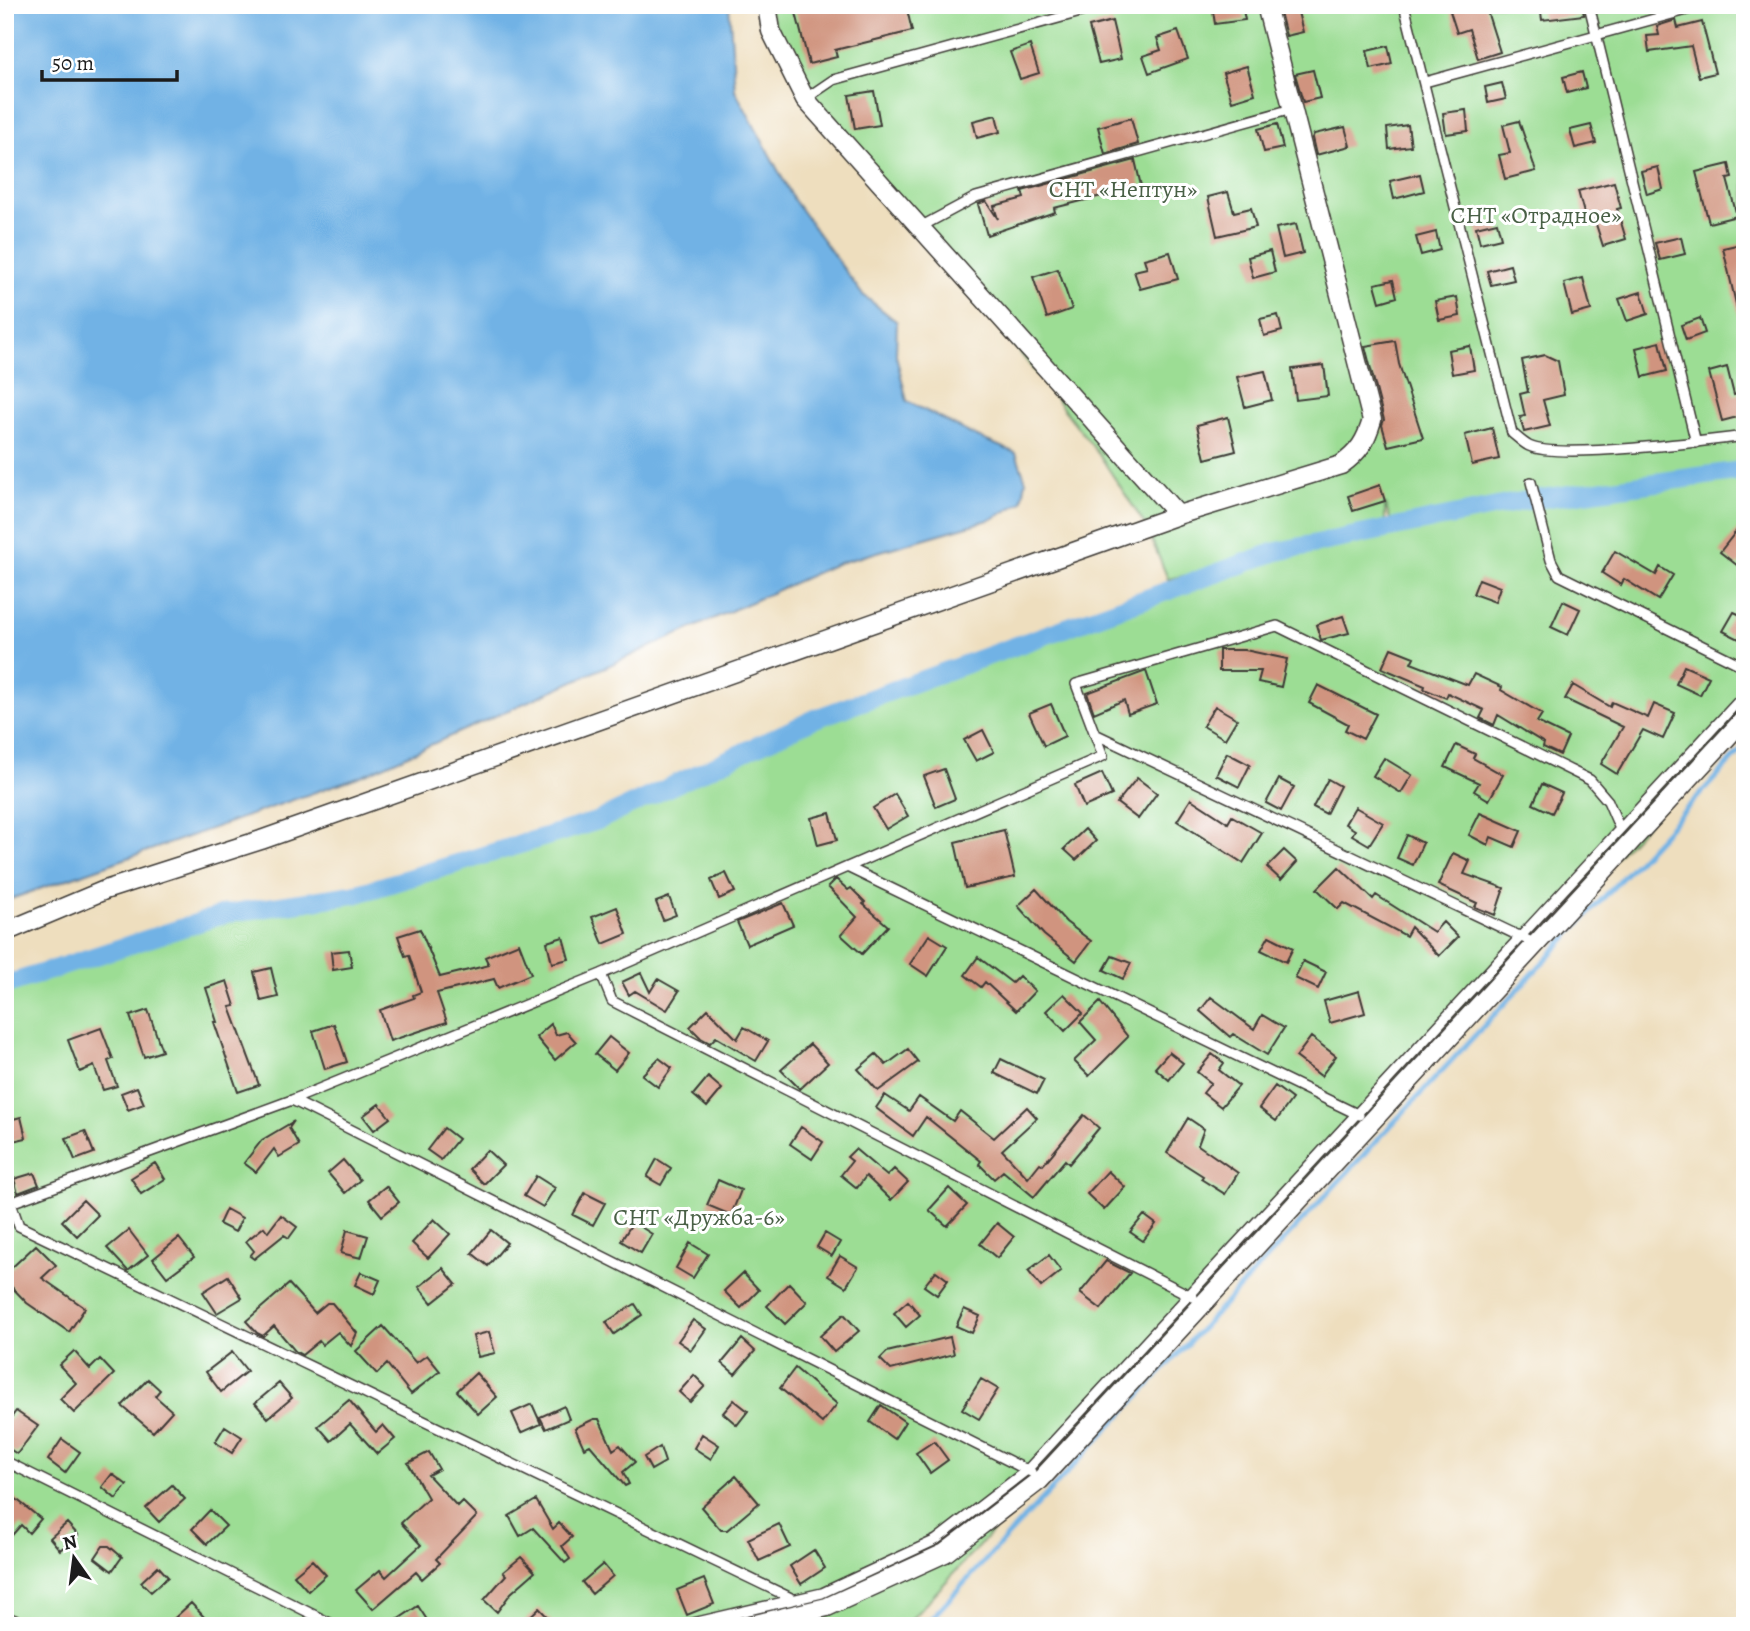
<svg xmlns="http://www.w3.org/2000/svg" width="1750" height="1631" font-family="Alegreya,serif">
  <rect width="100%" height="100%" fill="#fff"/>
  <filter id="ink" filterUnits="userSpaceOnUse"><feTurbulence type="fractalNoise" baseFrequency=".0143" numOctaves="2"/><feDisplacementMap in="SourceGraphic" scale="14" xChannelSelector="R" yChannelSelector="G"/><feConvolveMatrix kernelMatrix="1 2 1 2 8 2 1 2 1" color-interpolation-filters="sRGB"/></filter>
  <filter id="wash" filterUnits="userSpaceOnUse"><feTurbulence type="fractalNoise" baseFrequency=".00686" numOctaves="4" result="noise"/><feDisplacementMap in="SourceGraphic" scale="28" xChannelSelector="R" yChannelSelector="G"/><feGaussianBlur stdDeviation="1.57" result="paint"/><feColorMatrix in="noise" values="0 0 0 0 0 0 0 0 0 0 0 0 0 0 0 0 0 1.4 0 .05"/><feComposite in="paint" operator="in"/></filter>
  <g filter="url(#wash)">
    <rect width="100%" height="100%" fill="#eedebe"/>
    <!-- green -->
    <path fill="#9cdd94" stroke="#5c7c58" stroke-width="2" d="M767 5H1745V718L905 1626H29L5 1616V985L225 914 356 894 597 821 814 719 1275 552 1393 528 1385 504V524L1269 549 1203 572 1168 579 1146 526 1100 456 922 226 805 99Z"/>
    <!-- water -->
    <path fill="#71b2e5" stroke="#466780" stroke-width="2" d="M5 5H729L735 90 794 200 862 294 897 322 896 355 907 401 975 436 1016 453 1026 481 1022 502 992 519 836 564 361 776 5 901Z"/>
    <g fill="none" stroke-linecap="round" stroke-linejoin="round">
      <!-- stream -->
      <path stroke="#71b2e5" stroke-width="5" d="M924 1626 1745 746"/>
      <!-- canal -->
      <path stroke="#71b2e5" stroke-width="19" d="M5 985 225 914 356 894 597 821 814 719 1275 552 1524 501 1745 470"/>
    </g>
    <g id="blocks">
      <!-- building -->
      <path fill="#d0947f" d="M794 5H906L912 31 835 50 837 57 809 64Z
        M1212 5H1242L1245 20 1215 24Z
        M1448 5H1485L1500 52 1478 59 1469 29 1457 33Z
        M1540 5H1582L1584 15 1542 20Z
        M1297 8 1303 32 1286 36 1280 12Z
        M1676 20 1678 28 1702 22 1715 73 1699 77 1691 46 1649 52 1647 36 1659 35 1657 26Z
        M1112 21 1121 59 1099 64 1089 27Z
        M1178 31 1188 59 1149 73 1143 56 1161 50 1157 38Z
        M1030 45 1039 73 1020 79 1010 52Z
        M1388 46 1392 64 1371 69 1367 51Z
        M1247 66 1255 94 1232 101 1223 73Z
        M1313 70 1320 98 1303 102 1295 74Z
        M1582 72 1586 88 1567 93 1563 77Z
        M1502 83 1506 99 1488 103 1485 87Z
        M874 91 880 125 855 129 849 95Z
        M1466 110 1468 131 1446 134 1443 113Z
        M996 115 1000 132 977 138 973 121Z
        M1131 118 1138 144 1105 154 1098 127Z
        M1519 121 1536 171 1505 179 1499 155 1510 153 1503 125Z
        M1277 124 1283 148 1264 152 1258 129Z
        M1408 125 1411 146 1389 149 1387 128Z
        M1591 125 1596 143 1575 148 1570 130Z
        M1345 127 1350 146 1316 155 1312 138 1314 134Z
        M1135 160 1141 186 1054 208 1055 212 987 235 978 204 986 201 998 219 994 206 1024 198 1022 191Z
        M1729 164 1732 178 1727 179 1737 216 1709 223 1696 172Z
        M1658 167 1663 189 1647 194 1641 171Z
        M1420 174 1424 191 1394 199 1390 181Z
        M1614 182 1621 208 1617 209 1626 239 1603 246 1593 215 1585 217 1578 191Z
        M1228 192 1234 212 1251 208 1256 227 1217 236 1208 197Z
        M1497 222 1501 238 1480 243 1476 227Z
        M1296 224 1303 253 1283 258 1276 228Z
        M1436 232 1440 250 1421 255 1416 237Z
        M1681 237 1685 254 1660 260 1655 243Z
        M1745 243V317H1739L1723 248Z
        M1270 251 1275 272 1253 278 1248 257Z
        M1170 252 1178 279 1140 289 1134 271 1147 268 1144 259Z
        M1510 265 1514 280 1491 285 1487 271Z
        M1058 269 1072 309 1047 318 1033 277Z
        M1583 278 1591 310 1572 315 1564 283Z
        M1393 280 1397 297 1380 302 1375 284Z
        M1641 292 1648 314 1627 321 1619 299Z
        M1457 297 1460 316 1439 320 1435 301Z
        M1278 315 1282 331 1264 336 1260 319Z
        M1700 318 1705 333 1686 340 1681 325Z
        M1395 341 1399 364 1423 438 1388 446 1382 425 1384 420 1365 346Z
        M1660 342 1667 371 1643 377 1636 348Z
        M1470 346 1474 370 1452 374 1448 350Z
        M1545 355 1558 361 1564 395 1543 400 1550 426 1524 432 1520 417 1525 416 1520 394 1528 392 1522 360Z
        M1324 365 1328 396 1296 400 1292 369Z
        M1727 367 1734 395 1745 392V415L1722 421 1709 372Z
        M1265 371 1272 400 1245 407 1237 377Z
        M1228 417 1236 451 1205 459 1197 425Z
        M1492 428 1499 459 1472 465 1465 435Z
        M1380 485 1385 501 1353 511 1348 496Z
        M1745 520V558L1738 566 1720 552Z
        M1615 551 1656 575 1660 567 1673 575 1658 600 1624 579 1621 585 1602 573Z
        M1479 579 1500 587 1495 602 1473 594Z
        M1563 601 1580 609 1568 635 1551 627Z
        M1734 612 1745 617V642L1723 631Z
        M1343 616 1349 633 1321 640 1316 625Z
        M1391 648 1414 657 1411 663 1468 685 1474 674 1502 687 1501 690 1542 714 1537 722 1568 737 1560 755 1543 747 1544 743 1498 715 1494 725 1480 718 1484 710 1448 693 1446 698 1424 689 1425 686 1382 668Z
        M1219 650H1245L1287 659 1281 687 1258 682 1261 671H1219Z
        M1684 666 1709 677 1700 695 1676 684Z
        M1146 671 1157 704 1128 714 1124 700 1094 713 1087 693Z
        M1318 685 1376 714 1363 739 1345 730 1348 724 1309 703Z
        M1573 685 1610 707 1612 702 1648 718 1654 704 1675 713 1663 739 1643 730 1617 774 1601 764 1623 727 1565 699Z
        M1051 704 1065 736 1044 746 1029 713Z
        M1215 706 1237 719 1225 739 1203 726Z
        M983 730 994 752 976 761 964 740Z
        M1456 745 1475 754 1473 758 1503 775 1489 800 1474 791 1479 783 1445 767Z
        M1227 753 1250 765 1239 787 1216 775Z
        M1384 758 1412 775 1401 793 1373 776Z
        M944 769 955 799 936 807 924 776Z
        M1102 773 1112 795 1084 807 1075 785Z
        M1137 778 1157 793 1138 819 1117 803Z
        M1279 779 1294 787 1281 811 1266 803Z
        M1328 779 1340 786 1326 814 1313 807Z
        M1542 784 1562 793 1552 813 1533 804Z
        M895 794 908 816 886 829 873 808Z
        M1191 799 1228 823 1232 816 1262 833 1243 863 1177 821Z
        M1355 807 1383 823 1369 845 1352 835 1355 830 1345 824Z
        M830 813 837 840 818 845 811 818Z
        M1480 813 1521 831 1514 847 1491 837 1488 845 1469 835Z
        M1085 829 1096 841 1076 860 1064 849Z
        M1004 830 1015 877 965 888 955 842Z
        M1407 835 1423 843 1413 865 1397 858Z
        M1284 850 1297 862 1281 880 1267 867Z
        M1453 853 1470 861 1464 874 1504 888 1495 915 1475 907 1477 903 1438 885Z
        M1339 867 1373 899 1376 895 1434 932 1443 922 1458 937 1439 956 1411 927 1406 936 1344 903 1338 909 1317 889Z
        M726 873 735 892 719 899 711 880Z
        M836 879 848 890 851 888 865 902 863 904 888 926 862 954 841 935 857 917 828 887Z
        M1036 889 1066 922 1091 941 1076 961 1044 935 1018 906Z
        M669 897 676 915 663 920 656 902Z
        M783 903 793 925 747 945 737 922Z
        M617 907 627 934 603 944 592 917Z
        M420 929 440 977 489 965 485 957 519 943 531 974 498 988 494 979 437 993 447 1022 390 1041 380 1010 414 998 413 995 421 992 409 955 405 956 398 936Z
        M929 935 947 946 928 976 910 964Z
        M1269 936 1293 948 1286 962 1261 950Z
        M563 937 569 959 552 963 547 942Z
        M349 950 352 967 333 970 331 952Z
        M1112 956 1131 963 1123 979 1104 970Z
        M978 957 1012 983 1019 976 1035 991 1016 1011 985 982 981 987 965 975Z
        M1303 961 1326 972 1318 989 1295 978Z
        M271 968 278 997 261 1001 254 972Z
        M641 973 650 992 658 979 679 991 667 1010 635 991 629 995 622 982Z
        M227 981 235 1006 230 1007 259 1085 238 1092 214 1022H217L206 988Z
        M1359 991 1365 1013 1330 1023 1324 1001Z
        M1064 994 1083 1013 1065 1031 1046 1011Z
        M1211 997 1254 1029 1262 1015 1284 1028 1267 1055 1233 1034 1230 1037 1200 1011Z
        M1100 1002 1128 1037 1089 1076 1074 1061 1096 1040 1080 1022Z
        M708 1009 737 1039 744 1027 768 1041 756 1061 716 1037 710 1043 701 1038 690 1027Z
        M148 1010 162 1051 144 1057 130 1016Z
        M334 1024 347 1062 325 1069 313 1031Z
        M551 1024 556 1035 567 1032 576 1042 555 1060 536 1037Z
        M101 1028 113 1059 108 1061 117 1086 103 1090 94 1066 80 1072 68 1040Z
        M609 1037 629 1053 615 1070 595 1054Z
        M1311 1037 1336 1056 1321 1076 1296 1057Z
        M810 1044 828 1063 800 1089 781 1070Z
        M908 1049 918 1062 878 1091 858 1069 876 1054 886 1065Z
        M1169 1052 1183 1063 1169 1080 1155 1068Z
        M1212 1054 1224 1063 1219 1070 1239 1086 1221 1107 1203 1093 1211 1083 1197 1072Z
        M659 1058 672 1068 658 1087 642 1075Z
        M1001 1059 1044 1080 1037 1094 994 1073Z
        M708 1077 722 1089 707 1107 693 1095Z
        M1275 1086 1292 1099 1276 1121 1259 1108Z
        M137 1087 144 1104 128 1110 121 1093Z
        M885 1095 909 1111 919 1097 953 1121 960 1111 994 1138 1027 1107 1037 1118 1002 1150 1028 1178 1040 1163 1043 1165 1084 1115 1099 1128 1069 1164 1065 1160 1034 1197 1003 1171 994 1179 979 1164 981 1161 926 1117 913 1136 876 1108Z
        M379 1104 390 1118 374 1130 363 1116Z
        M21 1117 26 1138 5 1143V1121Z
        M1188 1118 1204 1129 1198 1145 1238 1173 1225 1194 1201 1179 1203 1176 1167 1153Z
        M294 1121 289 1128 299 1145 279 1157 274 1149 256 1172 244 1163 262 1140Z
        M801 1127 823 1142 812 1159 790 1144Z
        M444 1128 458 1139 441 1160 427 1150Z
        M85 1131 94 1153 75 1160 66 1138Z
        M855 1149 887 1176 894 1169 908 1182 891 1200 866 1176 857 1188 841 1175 852 1161 847 1157Z
        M487 1150 503 1165 484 1184 469 1169Z
        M657 1159 671 1168 661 1185 647 1177Z
        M343 1160 360 1180 345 1193 328 1173Z
        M155 1163 165 1179 141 1194 131 1178Z
        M1108 1171 1125 1187 1104 1210 1087 1194Z
        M34 1173 39 1185 18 1193 14 1179Z
        M536 1176 555 1188 543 1207 524 1196Z
        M718 1180 741 1190 731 1215 707 1205Z
        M386 1186 399 1202 382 1216 369 1200Z
        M949 1188 967 1205 947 1226 929 1210Z
        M585 1193 605 1203 593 1225 573 1215Z
        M83 1200 98 1215 77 1236 62 1221Z
        M226 1209 242 1218 235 1232 219 1224Z
        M281 1215 297 1227 289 1238 284 1235 254 1259 250 1256 254 1251 246 1241 264 1227 268 1232Z
        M1144 1215 1156 1224 1143 1241 1130 1232Z
        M434 1219 450 1234 428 1258 412 1243Z
        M633 1222 652 1234 641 1253 621 1241Z
        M997 1223 1014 1237 997 1258 980 1244Z
        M129 1230 148 1255 128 1271 107 1248Z
        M347 1230 368 1236 361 1258 341 1253Z
        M491 1230 507 1243 488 1266 472 1253Z
        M825 1233 840 1242 832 1256 817 1247Z
        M179 1238 194 1257 167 1277 153 1259Z
        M690 1243 708 1254 693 1278 676 1268Z
        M36 1245 56 1265 42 1278 85 1308 69 1332 27 1303 5 1280V1274Z
        M1049 1255 1061 1271 1041 1287 1028 1271Z
        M840 1256 858 1267 846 1287 828 1276Z
        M1106 1261 1130 1273 1101 1309 1080 1293Z
        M443 1268 456 1284 432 1303 419 1287Z
        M936 1271 948 1280 937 1295 924 1286Z
        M361 1272 380 1280 374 1294 355 1285Z
        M743 1273 759 1290 741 1308 724 1291Z
        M228 1276 242 1298 217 1313 203 1292Z
        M789 1283 807 1302 785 1324 767 1306Z
        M289 1284 315 1313 327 1303H332L357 1333 351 1346 338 1332 322 1345 319 1341 302 1355 295 1351 274 1326 263 1336 257 1333 246 1321Z
        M908 1301 920 1315 906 1327 894 1313Z
        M635 1304 642 1315 614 1334 606 1322Z
        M964 1309 980 1316 972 1333 956 1326Z
        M844 1314 859 1331 834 1352 820 1336Z
        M693 1320 706 1329 691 1350 678 1341Z
        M383 1326 416 1363 427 1355 440 1371 411 1394 387 1364 377 1374 356 1351Z
        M489 1332 495 1353 478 1357 473 1336Z
        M950 1337 954 1354 891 1370 880 1359 887 1352Z
        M742 1339 755 1351 735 1374 722 1363Z
        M74 1351 90 1369 100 1359 114 1374 74 1413 60 1399 76 1383 59 1365Z
        M232 1352 247 1371 221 1392 206 1372Z
        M795 1368 837 1404 822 1423 780 1388Z
        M476 1373 497 1397 478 1414 457 1391Z
        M694 1375 705 1386 690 1402 679 1392Z
        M148 1379 160 1390 155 1396 172 1411 153 1432 122 1406Z
        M981 1379 998 1389 979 1419 962 1409Z
        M279 1383 292 1398 268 1418 255 1403Z
        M349 1400 376 1432 383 1425 395 1439 377 1454 350 1424 331 1441 318 1426Z
        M734 1400 748 1411 737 1425 723 1413Z
        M532 1404 541 1424 521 1433 512 1413Z
        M881 1405 905 1422 894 1439 870 1422Z
        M564 1406 569 1419 546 1429 540 1417Z
        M16 1411 38 1426 17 1454 5 1446V1426Z
        M594 1419H599L613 1450 620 1445 635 1462 623 1472 629 1484 625 1486 590 1445 584 1448 575 1428Z
        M225 1426 242 1437 232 1453 215 1442Z
        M702 1434 719 1445 711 1459 694 1448Z
        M62 1439 80 1452 65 1473 48 1460Z
        M934 1441 948 1460 930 1473 916 1453Z
        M660 1447 665 1462 651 1470 644 1457Z
        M429 1452 439 1469 428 1475 457 1506 462 1501 477 1516 436 1559 440 1563 422 1579 416 1572 373 1609 356 1590 380 1570 386 1577 421 1545 401 1523 428 1498 408 1463Z
        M112 1474 127 1485 116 1499 102 1487Z
        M736 1476 759 1503 727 1530H721L701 1507Z
        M172 1485 185 1499 159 1522 146 1508Z
        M5 1490 41 1519 29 1533 21 1525 5 1543Z
        M536 1500 553 1529 559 1523 572 1537 562 1546 570 1559 565 1563 533 1528 520 1536 509 1516Z
        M210 1510 226 1526 207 1544 192 1529Z
        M67 1523 78 1535 60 1550 50 1538Z
        M779 1524 790 1547 759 1561 748 1539Z
        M103 1546H109L122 1557 112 1571 95 1558Z
        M814 1550 825 1568 801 1584 790 1566Z
        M521 1557 535 1572 511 1593 497 1612 484 1600 506 1575 503 1572Z
        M312 1560 326 1575 308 1591 294 1575Z
        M603 1564 613 1576 592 1594 582 1582Z
        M158 1566 168 1577 151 1592 141 1582Z
        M704 1579 714 1604 687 1615 677 1590Z
        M191 1603 204 1617 193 1626H166Z
        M418 1606 431 1626H388Z
        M539 1608 556 1626H520Z"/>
    </g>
  </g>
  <g filter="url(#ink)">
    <use href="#blocks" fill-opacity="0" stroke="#3c3934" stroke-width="2"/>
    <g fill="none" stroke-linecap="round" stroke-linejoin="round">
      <!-- service casing -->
      <g stroke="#3c3934" stroke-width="12">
        <path id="service" d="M1404 5 1512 433C1517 437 1523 443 1529 446 1558 460 1707 441 1745 436
          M1589 5 1696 443
          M1425 82 1705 5
          M805 99 833 80 1106 5
          M922 226 976 197 1292 109
          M1531 482 1551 560 1559 575 1745 667
          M1095 734 1536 944
          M847 867 1359 1115
          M601 974 612 1001 1193 1297
          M292 1100 1031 1472
          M11 1203 19 1226 793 1599
          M5 1205 292 1100 601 974 1103 756 1076 684 1277 626 1590 780 1608 801 1620 829
          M5 1461 336 1626
          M5 1616 29 1626
          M680 1626 822 1593 936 1540 1027 1470 1745 694"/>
      </g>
      <!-- minor casing -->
      <g stroke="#3c3934" stroke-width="21">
        <path id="minor" d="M767 5 771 31 805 99 1178 515
          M5 932 105 890 261 840 1178 515 1341 465C1359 452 1366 441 1372 420L1266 5
          M747 1626 827 1607 945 1553 1040 1480 1745 718"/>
      </g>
      <!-- service -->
      <use href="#service" stroke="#fff" stroke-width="9"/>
      <!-- minor -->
      <use href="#minor" stroke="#fff" stroke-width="18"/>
    </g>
  </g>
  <g text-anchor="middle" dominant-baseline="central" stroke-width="6" stroke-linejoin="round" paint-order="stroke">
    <!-- park labels -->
    <g font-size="24" fill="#496046" stroke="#fff">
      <text x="1123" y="189">СНТ «Нептун»</text>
      <text x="1536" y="215">СНТ «Отрадное»</text>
      <text x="699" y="1217">СНТ «Дружба-6»</text>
    </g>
  </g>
  <!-- margin -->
  <rect width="1750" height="1631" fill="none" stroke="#fff" stroke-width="28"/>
  <!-- north arrow -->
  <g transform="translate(74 1558) rotate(346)" stroke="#ffffff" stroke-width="5" paint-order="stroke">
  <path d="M0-5L12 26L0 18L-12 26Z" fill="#1c1c1c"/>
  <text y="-10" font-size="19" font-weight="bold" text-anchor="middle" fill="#1c1c1c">N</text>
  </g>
  <!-- scale -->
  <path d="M42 70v10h135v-10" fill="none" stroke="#1c1c1c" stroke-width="3.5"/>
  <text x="52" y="70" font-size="21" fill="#1c1c1c" stroke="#ffffff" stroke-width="5" paint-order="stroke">50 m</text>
</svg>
